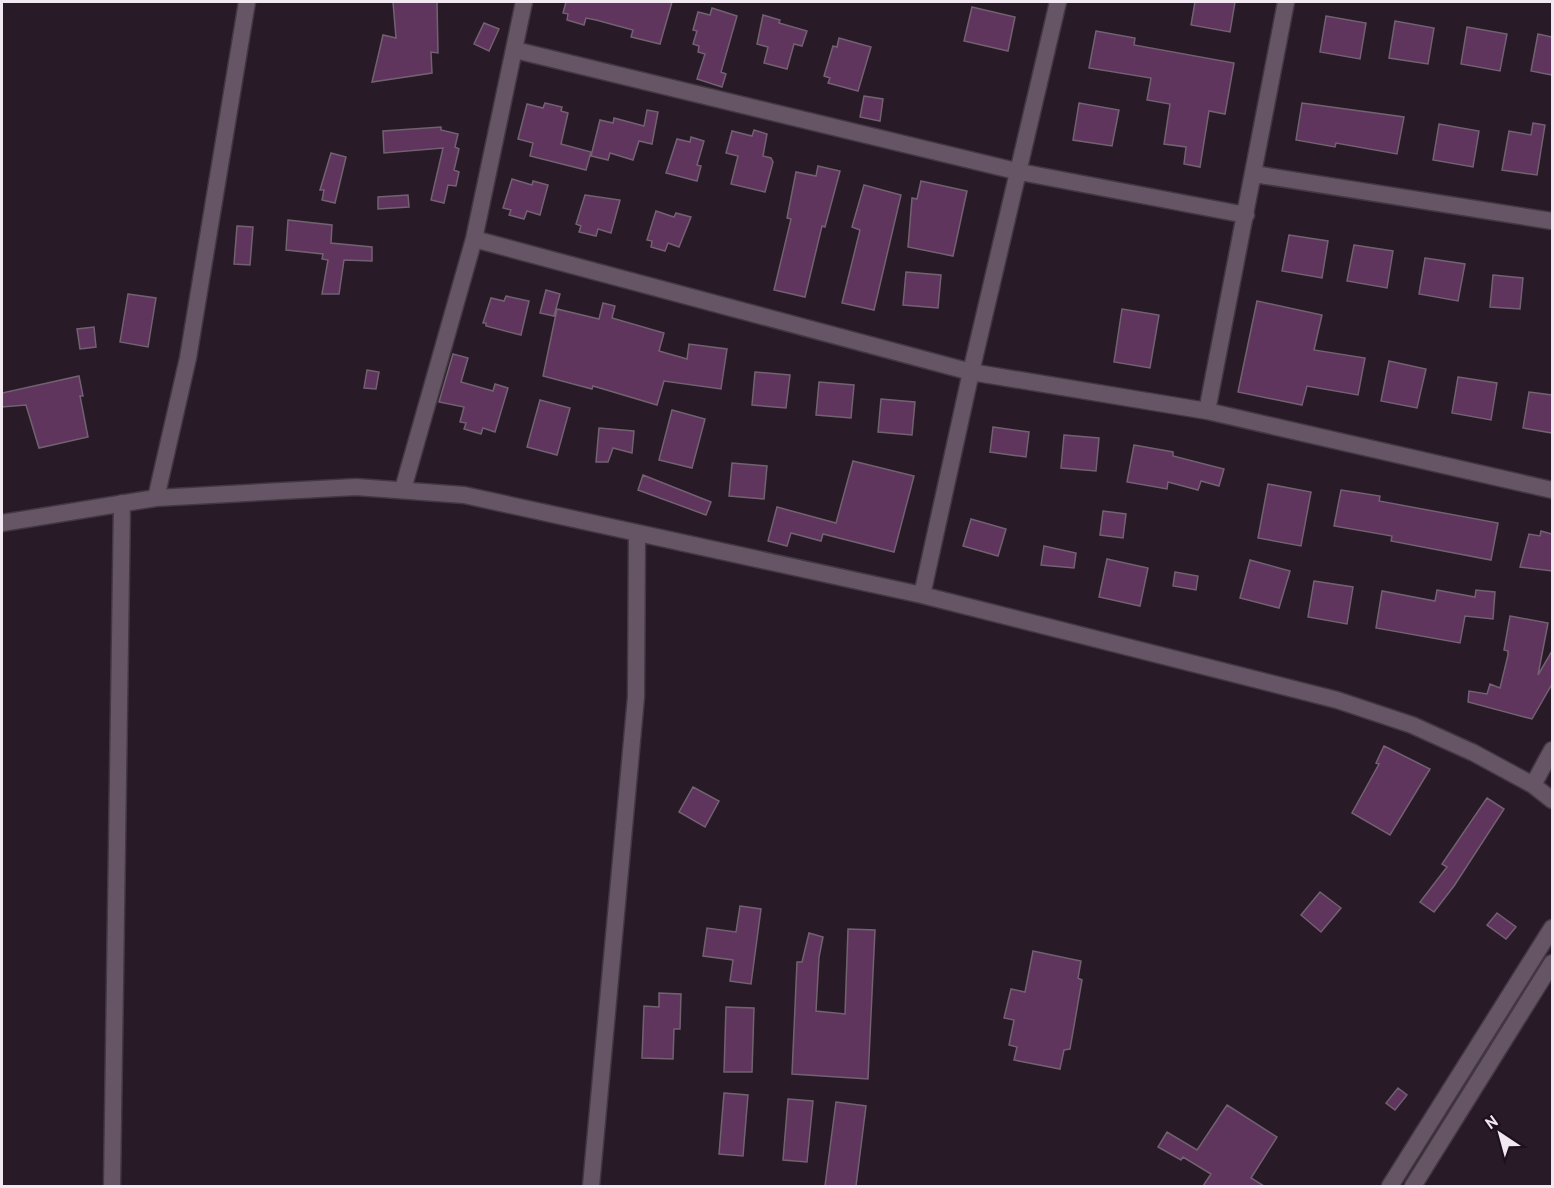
<svg xmlns="http://www.w3.org/2000/svg" width="1554" height="1188" font-family="'PT Sans',sans-serif">
  <rect width="100%" height="100%" fill="#281a27"/>
  <!-- building -->
  <path fill="#5f355d" stroke="#726171" stroke-width="1.5" d="M393 2H437L438 53 431 52 432 73 372 82 383 35 396 38Z
    M566 2H672L660 44 631 37 633 30 596 20 586 18 584 25 567 20 568 14 563 13Z
    M1195 2H1235L1230 32 1191 25Z
    M972 7 1015 17 1008 51 964 41Z
    M712 8 737 16 721 72 726 74 722 87 697 79 705 54 698 52 699 46 693 44 697 31 693 30 698 12 710 15Z
    M763 15 780 20 779 23 807 31 802 46 794 44 787 69 764 63 768 47 757 44Z
    M1326 16 1366 23 1360 59 1320 52Z
    M1395 21 1434 28 1428 64 1389 58Z
    M484 23 499 29 489 51 474 44Z
    M1467 27 1507 34 1500 71 1461 64Z
    M1096 31 1135 38 1134 45 1234 63 1225 114 1209 111 1200 167 1184 164 1186 147 1164 144 1170 104 1147 100 1151 78 1089 68Z
    M1538 34 1552 37V75L1531 71Z
    M839 38 871 47 858 91 828 83 830 78 824 76 833 46 837 47Z
    M864 96 883 99 880 121 860 117Z
    M545 103 562 107 561 111 568 113 561 144 591 152 586 170 530 156 533 143 518 139 527 104 543 108Z
    M1079 103 1119 110 1112 146 1073 140Z
    M1302 103 1404 117 1397 154 1336 143 1335 147 1296 140Z
    M647 110 658 112 652 144 639 141 633 160 610 153 608 160 591 156 600 120 613 123 614 118 644 126Z
    M1533 123 1545 125 1537 175 1502 170 1509 131 1531 135Z
    M1439 124 1479 131 1473 167 1433 160Z
    M441 127V130L458 134 455 147 459 149 454 170 459 172 456 186 448 185 444 203 431 200 443 148 384 153 383 131Z
    M754 130 767 134 763 156 771 158 773 162 765 192 731 184 738 156 726 153 732 131 752 136Z
    M691 137 704 141 697 165 701 166 697 181 666 173 677 139 690 142Z
    M331 153 346 157 335 203 322 200 324 190H320Z
    M818 166 840 171 825 227 822 226 805 297 774 290 791 219 787 218 796 172 816 176Z
    M512 179 532 185 533 181 548 185 540 215 527 211 524 219 509 215 511 210 503 208Z
    M921 181 967 191 953 256 908 247 912 198 917 199Z
    M864 185 901 195 874 310 842 303 860 230 852 227Z
    M408 195 409 207 378 209V197Z
    M585 195 620 200 611 233 598 229 596 236 579 232 581 226 576 224Z
    M656 211 674 217 676 213 691 217 679 247 668 243 665 251 651 247 652 241 647 240Z
    M288 220 332 225 331 243 372 247V261L344 260 339 294H322L328 260 322 259 323 254 286 250Z
    M237 226 253 227 250 265 234 264Z
    M1289 235 1328 241 1322 278 1282 271Z
    M1354 245 1393 251 1387 288 1347 281Z
    M1425 258 1465 264 1458 301 1419 294Z
    M906 272 941 275 938 308 903 305Z
    M1493 275 1523 278 1520 309 1490 307Z
    M546 290 560 294 554 316 540 313Z
    M128 294 156 298 148 347 120 342Z
    M506 296 529 301 521 335 486 326V323H483L491 298 504 301Z
    M1257 301 1322 315 1314 350 1365 358 1358 395 1307 386 1302 405 1238 392Z
    M603 303 615 306 612 318 664 333 659 351 687 359 689 344 727 349 721 389 664 381 657 405 593 386 592 389 543 376 557 309 599 319Z
    M1122 309 1159 315 1150 368 1114 362Z
    M94 327 96 347 80 349 77 329Z
    M453 354 468 358 461 382 493 391 495 384 508 388 495 432 483 428 481 434 464 429 466 423 460 422 464 407 439 402Z
    M1389 361 1426 369 1417 408 1381 401Z
    M367 370 379 372 376 389 364 388Z
    M755 372 790 375 786 408 752 405Z
    M79 376 83 396H80L88 437 39 448 26 405 2 407V393Z
    M1458 377 1497 383 1491 420 1452 413Z
    M819 382 854 385 851 418 816 415Z
    M1529 392 1552 395V433L1523 428Z
    M881 399 915 402 912 435 878 432Z
    M540 400 570 408 557 455 527 447Z
    M672 410 705 419 692 468 659 460Z
    M993 427 1029 432 1026 457 990 452Z
    M599 428 634 431 632 453 613 448 608 462H596Z
    M1064 435 1099 438 1096 471 1061 468Z
    M1134 445 1173 452V456L1224 469 1219 486 1201 481 1198 490 1168 482 1167 489 1127 482Z
    M853 461 914 476 894 552 823 534 821 541 791 533 787 546 768 541 777 507 836 523Z
    M732 463 767 466 764 499 729 496Z
    M643 475 711 502 706 515 638 490Z
    M1268 484 1311 492 1301 546 1258 538Z
    M1341 490 1380 496 1379 501 1498 523 1491 560 1391 541 1392 536 1334 526Z
    M1103 511 1126 514 1123 538 1100 535Z
    M971 519 1006 529 998 556 963 546Z
    M1541 531 1552 534V571L1520 567 1529 534 1540 536Z
    M1044 546 1076 553 1074 568 1041 565Z
    M1107 559 1148 568 1140 606 1099 597Z
    M1250 560 1290 571 1279 608 1240 598Z
    M1175 572 1198 576 1196 590 1173 586Z
    M1314 581 1353 587 1347 624 1308 617Z
    M1437 590 1475 597 1476 590 1495 592 1493 619 1465 616 1460 643 1376 628 1382 591 1435 601Z
    M1510 616 1548 623 1538 675 1552 651V684L1532 719 1468 702 1469 691 1487 694 1490 684 1500 688 1508 655V651L1504 650Z
    M1384 746 1430 769 1390 835 1352 813 1379 764 1376 763Z
    M693 787 719 801 705 827 679 812Z
    M1487 798 1504 809 1454 886 1434 912 1420 902 1447 867 1442 864Z
    M1320 892 1341 908 1321 932 1301 915Z
    M740 906 761 909 751 984 730 981 733 960 703 956 707 928 736 932Z
    M1497 913 1516 927 1506 939 1487 925Z
    M848 929 875 930 868 1079 792 1074 797 962H802L809 933 823 937 819 957 816 1011 845 1014Z
    M1033 951 1081 961 1078 978 1082 980 1070 1049 1064 1050 1060 1069 1014 1060 1017 1047 1009 1045 1014 1020 1004 1018 1011 989 1025 992Z
    M659 993 681 994 680 1029H674L673 1059 642 1058 644 1006 659 1007Z
    M726 1007 754 1008 752 1072H724Z
    M1398 1088 1407 1095 1395 1110 1386 1103Z
    M724 1093 748 1095 743 1156 719 1154Z
    M788 1099 813 1101 807 1162 783 1160Z
    M836 1102 866 1106 856 1186H825Z
    M1227 1105 1277 1137 1251 1178 1264 1186H1203L1211 1174 1183 1157 1181 1160 1158 1147 1167 1132 1197 1150Z"/>
  <g fill="none" stroke-linecap="round" stroke-linejoin="round">
    <!-- minor casing -->
    <g stroke="#423742" stroke-width="19">
      <path id="minor" d="M515 50 1020 172 1246 215
        M1254 174 1552 221
        M474 239 971 372 1207 411 1552 490
        M1207 411 1286 2
        M403 489 474 239 524 2
        M156 498 188 358 247 2
        M2 523 156 498 356 487 464 495 922 595 1337 700 1412 725 1474 753 1533 785 1552 800
        M922 595 971 372 1058 2
        M1533 785 1552 750
        M112 1186 122 503
        M591 1186 636 697 637 533
        M1390 1186 1552 928
        M1413 1186 1552 963"/>
    </g>
    <!-- minor -->
    <use href="#minor" stroke="#665564" stroke-width="16"/>
  </g>
  <!-- border -->
  <rect width="1554" height="1188" fill="none" stroke="#f2e8f1" stroke-width="6"/>
  <!-- north arrow -->
  <g transform="translate(1500 1134) rotate(324)" stroke="#1e111d" stroke-width="4.5" paint-order="stroke">
  <path d="M0-4.5L10 22L0 15L-10 22Z" fill="#f2e8f1"/>
  <text y="-9" font-size="16" font-weight="bold" text-anchor="middle" fill="#f2e8f1">N</text>
  </g>
</svg>
